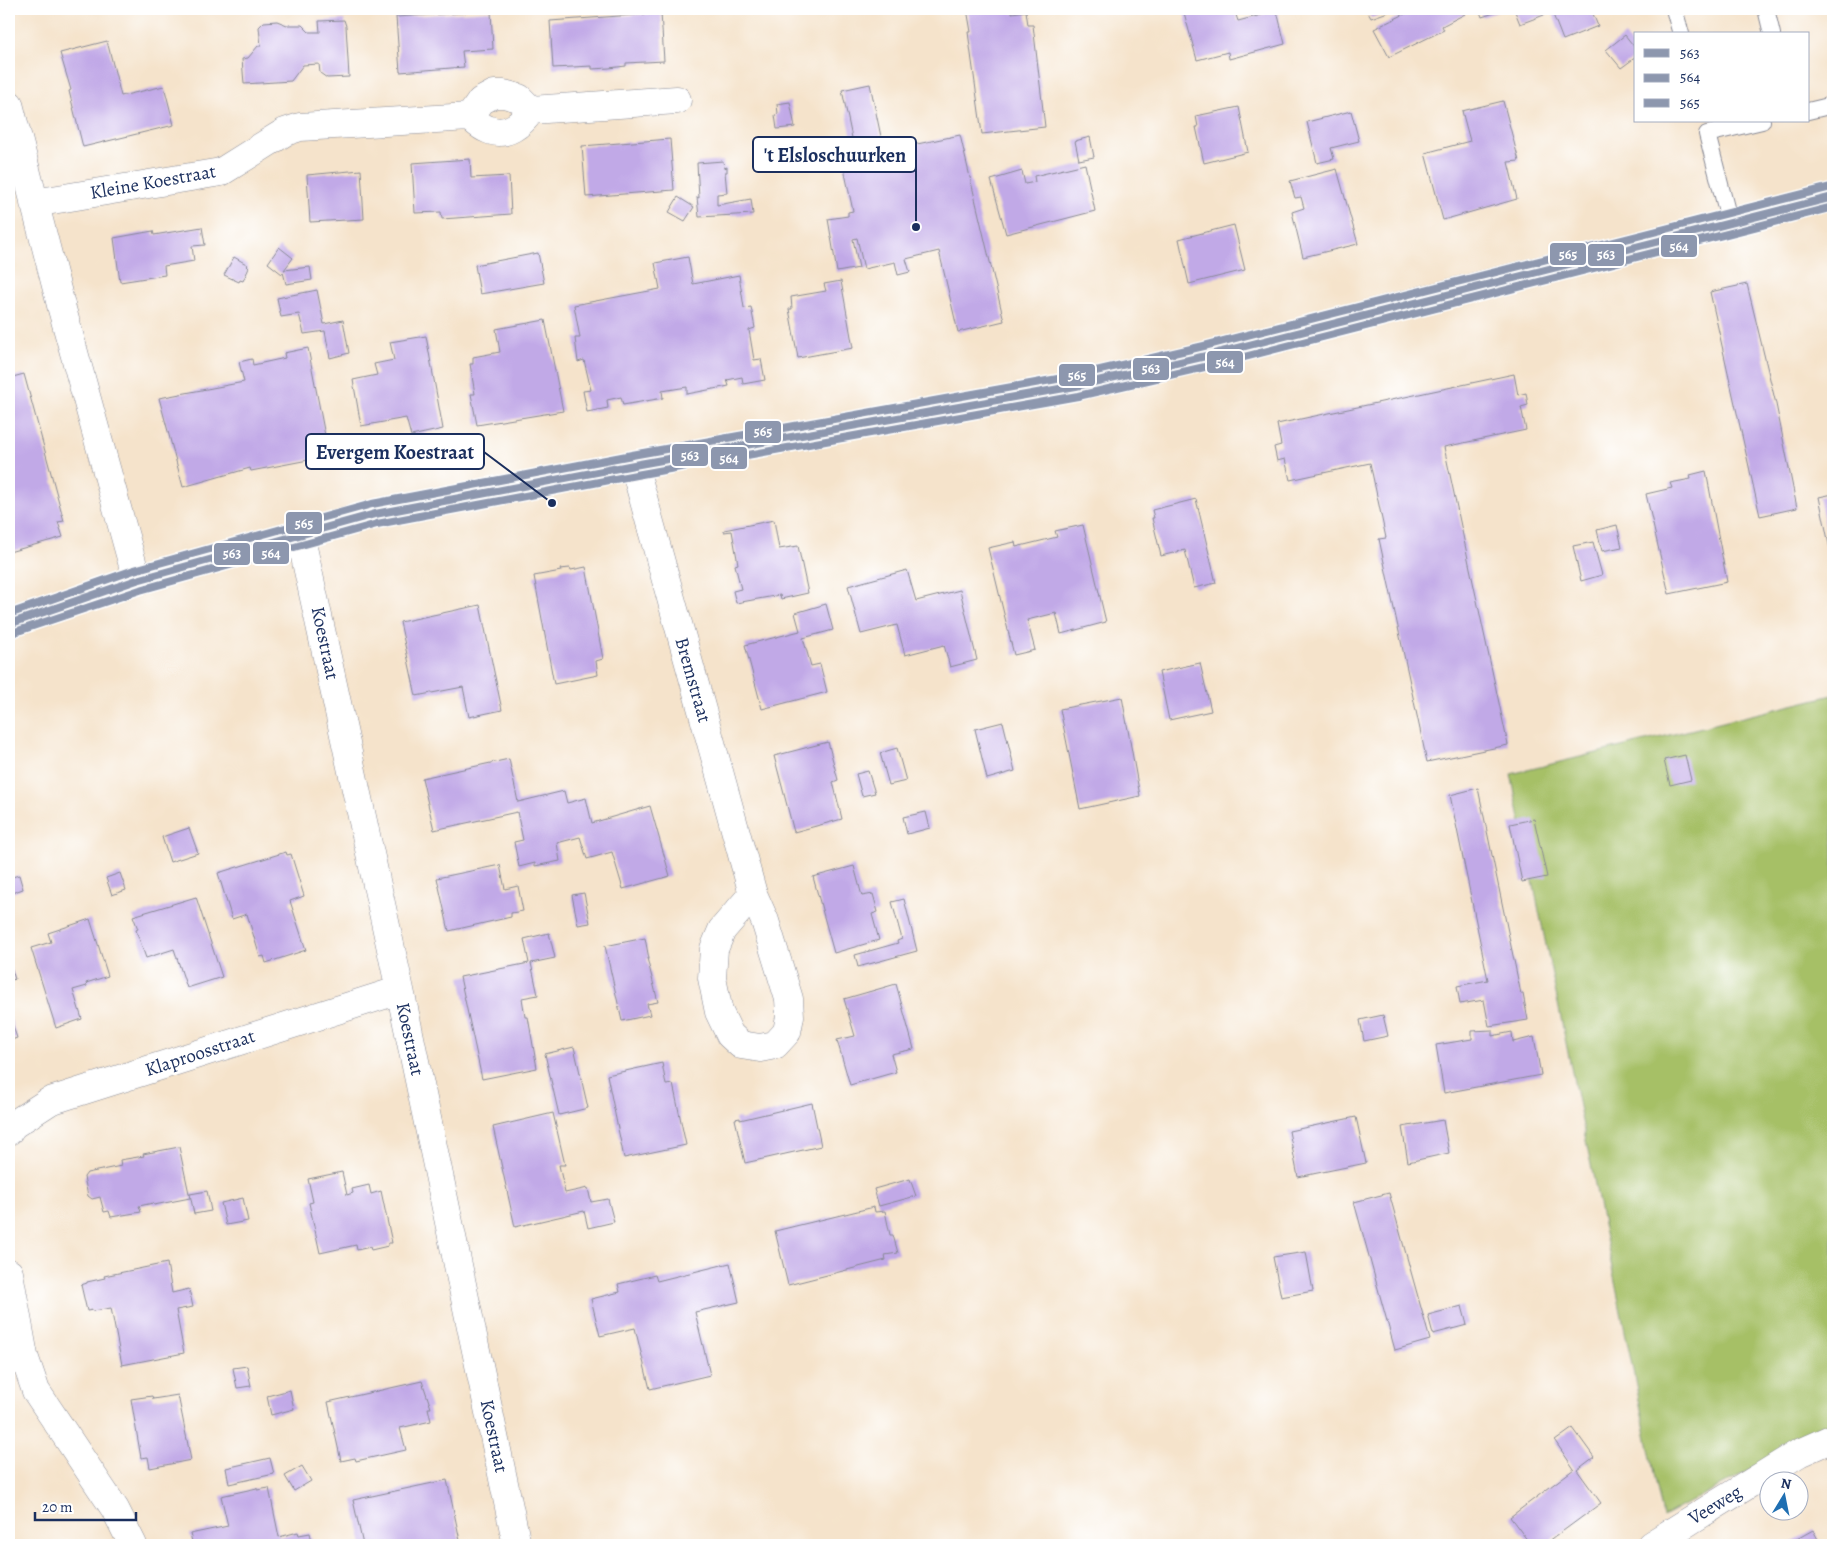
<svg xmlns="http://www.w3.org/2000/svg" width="1842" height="1554" font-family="Alegreya,serif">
  <rect width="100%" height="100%" fill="#fff"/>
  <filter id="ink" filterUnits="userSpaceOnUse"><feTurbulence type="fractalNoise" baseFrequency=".02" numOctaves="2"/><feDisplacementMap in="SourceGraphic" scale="10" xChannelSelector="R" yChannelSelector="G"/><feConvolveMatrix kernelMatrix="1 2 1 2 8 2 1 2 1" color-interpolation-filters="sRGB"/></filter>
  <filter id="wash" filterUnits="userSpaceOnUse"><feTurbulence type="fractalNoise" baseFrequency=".0096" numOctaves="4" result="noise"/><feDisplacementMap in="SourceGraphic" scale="20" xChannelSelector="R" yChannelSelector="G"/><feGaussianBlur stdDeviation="1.12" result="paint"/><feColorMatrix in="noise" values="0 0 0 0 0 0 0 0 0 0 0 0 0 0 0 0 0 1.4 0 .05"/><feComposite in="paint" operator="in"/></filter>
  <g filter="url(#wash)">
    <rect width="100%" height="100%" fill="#f5e3cb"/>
    <!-- green -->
    <path fill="#a6c066" stroke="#607862" d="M1833 695V1424L1663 1517 1511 774Z"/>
    <g id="blocks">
      <!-- building -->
      <path fill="#c1a9e7" d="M967 9H1011L1012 13 1026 11 1028 25H1033L1045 127 982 134 968 32H971Z
        M1183 9H1234L1238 21 1277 11 1285 44 1229 59 1228 52 1197 60Z
        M1366 9H1387L1388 12 1371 18Z
        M1415 9H1462L1465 14 1442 26 1444 30 1389 57 1374 29Z
        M1479 9H1506L1482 17Z
        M1514 9H1591L1598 26 1563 40 1552 12 1520 24Z
        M1830 9H1833V20Z
        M491 11 493 49 462 51 464 67 400 72 396 17Z
        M661 13 664 61 626 63V66L609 68 592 69V66L553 68 550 21Z
        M344 20 346 26 349 77 327 78 320 73 319 64 303 65 291 81 244 84 242 59 248 58 258 46H261L259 27 264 22 277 21 287 25H302L309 32H320L319 21Z
        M1625 35 1636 49V57L1621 68 1606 50Z
        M107 41 121 96 164 86 174 125 83 147 69 91 71 90 60 53Z
        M870 84 884 151 960 135 1004 321 958 332 939 251 906 259 910 272 898 275 895 262 864 269 857 238 853 239 859 268 837 272 828 219 848 216V212L853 211 842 159 856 157 842 90Z
        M1503 101 1519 161 1508 162 1517 199 1443 220 1425 153 1470 141 1462 111Z
        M790 102 795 127 777 129 775 115 778 114 777 104Z
        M1239 107 1248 152 1204 163 1196 127H1198L1196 116Z
        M1351 111 1359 141 1331 148 1334 159 1317 163 1307 122Z
        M1090 137 1094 157 1079 160 1075 141Z
        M670 139 674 190 586 197 582 146Z
        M470 159 471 178 509 176 511 214 442 219 441 212 415 213 412 163Z
        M723 161 724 168 727 167V172H725L727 193 717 194V205L751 199 753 214 699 217 697 197 699 198 697 163Z
        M1085 164 1095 211 1006 234 991 180 1022 171 1025 184 1035 182 1034 176Z
        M1337 169 1358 244 1303 257 1292 212 1304 208 1301 197 1295 198 1290 181Z
        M361 170 364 219 310 222 307 175Z
        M678 197 694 207 685 221 669 212Z
        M1234 225 1245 270 1189 284 1179 239Z
        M202 227 205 245 192 246 194 261 164 266 165 275 120 282 114 238 153 231 154 235Z
        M279 247 293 258 284 270 310 267 312 280 286 284 283 272 282 274 268 263Z
        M538 253 544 283 480 294 475 265Z
        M234 257 248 265 247 266 249 268 243 281 240 280 239 282 224 275Z
        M688 257 693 284 739 275 744 308 751 307 755 328 749 330 754 360 761 359 765 380 743 384 742 377 727 380 729 386 687 394V387L662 391 663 398 623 405 621 397 607 400 608 408 587 412 583 391 591 390 584 360 578 362 575 338H580L574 305 660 289 655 263Z
        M841 281 853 348 798 358 789 309H792L791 297 826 291 824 284Z
        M1747 284 1776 404 1797 508 1760 516 1710 292Z
        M317 290 324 324 343 320 349 353 330 358 325 331 304 334 299 314 281 317 277 298Z
        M545 320 563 411 477 425 471 394H475L470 364H473V357L500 352 496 329Z
        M426 336 443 429 411 436 406 418 361 426 353 380 377 375 374 364 394 360 390 342Z
        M308 348 329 456 251 471 250 468 183 487 159 398 244 382 239 362 252 359 253 365 285 358 284 353Z
        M24 374 64 521 58 522 63 537 9 552V378Z
        M1514 374 1518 395 1526 393 1528 405 1521 407 1526 430 1444 447 1508 745 1427 762 1379 539 1386 538 1370 463 1290 480 1285 459 1277 461 1274 447 1281 445 1277 424Z
        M1706 471 1727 582 1669 594 1646 494 1672 488 1670 483 1691 479 1690 475Z
        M1833 494V559H1832L1819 497Z
        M1196 499 1216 583 1194 588 1185 550 1161 556 1152 518H1154L1152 510Z
        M774 520 779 549 798 546 808 593 781 599 780 595 736 603 733 591 741 589 735 565 738 564 732 531 724 532V530Z
        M1083 525 1106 622 1061 634 1056 613 1027 620 1035 650 1014 655 988 548 1015 542 1016 547 1057 537 1055 531Z
        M1617 525 1622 547 1602 551 1597 530Z
        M1593 542 1602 575 1581 581 1573 546Z
        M586 567 603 659 596 661 598 675 554 684 534 576 561 571 560 569 570 568 571 570Z
        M907 570 916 601 960 590 977 660 950 667 944 645 905 655 897 625 861 634 848 586Z
        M826 604 833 630 803 638 811 666 820 664 827 692 762 709 745 645 800 631 795 613Z
        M480 605 502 710 469 717 463 687 416 696 400 622Z
        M1200 663 1211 711 1169 720 1159 672Z
        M1122 697 1140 796 1080 809 1060 709Z
        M1003 722 1015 771 987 779 975 729Z
        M828 742 838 780 833 782 842 819 794 832 774 756Z
        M897 748 906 781 889 785 880 753Z
        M1685 755 1691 780 1670 785 1664 760Z
        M509 759 518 802 564 791 567 803 586 798 592 823 650 806 670 876 623 889 612 852 587 859 580 837 557 843 560 861 535 866V863L519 867 514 842 523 840 517 812 434 830 422 778Z
        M868 771 875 793 862 796 856 774Z
        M1478 788 1521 994H1523L1528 1020 1489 1026 1484 1000 1460 1004 1457 986 1488 980 1450 795Z
        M926 812 930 828 907 834 903 817Z
        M1534 819 1547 877 1522 882 1510 824Z
        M189 828 198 853 170 862 162 837Z
        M286 852 287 855 291 854 304 896 290 901 306 950 266 963 264 956 260 957 247 914 232 919 218 873Z
        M500 865 505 889 518 886 523 911 511 913V917L449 931 437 878Z
        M854 866 862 896 873 894 878 912 872 914 879 940 834 953 813 877Z
        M120 873 126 890 112 895 106 878Z
        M19 875 23 889 9 894V878Z
        M584 893 590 923 578 925 572 895Z
        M196 897 222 977 187 988 174 949 146 958 136 930 138 929 133 916Z
        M904 899 917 951 858 967 855 955 898 943 897 941 902 939 892 902Z
        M90 919 108 976 86 983 87 986 73 990 82 1019 56 1028 31 948 51 942 48 933Z
        M549 933 555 958 531 963 538 995 522 998 525 1017H528L537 1068 482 1079 460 977 529 963 524 939Z
        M645 938 649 959 647 958 658 1002 647 1004 650 1015 622 1021 605 946Z
        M9 961 15 979 9 981Z
        M896 984 914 1049 891 1054 896 1072 850 1085 837 1040 855 1036 844 999Z
        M9 1014 17 1038 9 1041Z
        M1383 1015 1388 1036 1364 1041 1360 1020Z
        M1492 1030V1036L1512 1032 1513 1042 1534 1037 1541 1075 1444 1093 1436 1045 1472 1039V1031Z
        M574 1047 588 1108 559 1115 545 1054Z
        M662 1063 666 1085 673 1084 686 1145 624 1158 607 1075Z
        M812 1103 821 1146 745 1163 735 1119 740 1118V1120Z
        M553 1113 565 1165H559L565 1193 588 1188 591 1202 608 1199 614 1222 588 1228 584 1211 515 1227 493 1127Z
        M1356 1117 1366 1163 1298 1177 1289 1131Z
        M1443 1120 1449 1153 1408 1162 1402 1127Z
        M179 1147 190 1198 154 1205 153 1203 139 1206 141 1212 111 1217 109 1211 104 1212 100 1197 92 1199 88 1196 84 1177 87 1173 121 1166 120 1160 144 1156 143 1154Z
        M342 1172 347 1195 353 1193 352 1189 369 1185 371 1194 381 1191 392 1243H388V1246L371 1250 370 1247 357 1250 356 1245 320 1253 309 1203 313 1202 308 1179Z
        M910 1179 916 1196 879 1206 874 1189Z
        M207 1191 211 1211 194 1214 190 1194Z
        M1389 1193 1430 1340 1395 1350 1354 1202Z
        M243 1198 248 1221 226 1225 221 1203Z
        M874 1207 875 1212 885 1211 890 1235H893L898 1253 885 1255 886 1260 788 1285 775 1231Z
        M1306 1252 1313 1291 1281 1297 1273 1257Z
        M167 1263 172 1293 189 1289 193 1307 176 1310 184 1353 122 1365 111 1308 93 1311V1310L87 1311 81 1285 87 1283V1282L105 1278 104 1276Z
        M730 1263 739 1302 695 1312 710 1375 650 1389 635 1328 600 1336 591 1299 620 1292 618 1284 655 1275 657 1281Z
        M1462 1306 1467 1325 1433 1334 1428 1315Z
        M247 1366 251 1386 237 1388 233 1368Z
        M422 1381 431 1408H428L431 1421 400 1428 406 1450 356 1461 355 1458 341 1461 328 1402Z
        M290 1390 294 1409 271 1415 267 1396Z
        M178 1395 191 1460 150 1468 148 1457 141 1458 131 1399 152 1396 153 1399Z
        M1573 1428 1594 1457 1577 1470 1601 1503 1544 1545H1531L1510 1517 1574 1469 1555 1441Z
        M270 1458 274 1474 229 1484 226 1468Z
        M302 1466 311 1481 294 1491 285 1476Z
        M447 1480 461 1545H363L353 1500Z
        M257 1488V1490L269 1488 279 1537 298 1532 299 1535 310 1533 313 1545H281L280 1544 193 1545 190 1534 228 1526 221 1496Z
        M1813 1530 1821 1545H1786Z"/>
    </g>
  </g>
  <g filter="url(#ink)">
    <use href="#blocks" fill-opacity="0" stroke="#888994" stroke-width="1"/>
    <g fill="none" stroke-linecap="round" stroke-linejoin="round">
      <!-- service casing -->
      <g stroke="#888994" stroke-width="18">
        <path id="service" d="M1674 9 1681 34
          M1766 9 1772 34
          M1808 111 1833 105
          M1730 223 1707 134 1762 121"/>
      </g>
      <!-- minor casing -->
      <g stroke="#888994" stroke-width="29">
        <path id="minor" d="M9 104 62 309 137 580
          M470 117 481 101 494 94H504L519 98 531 110 677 100
          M34 203 221 172 285 132 300 127 470 117C475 121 481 127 487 129 506 138 522 124 531 110
          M634 465 753 894 765 921 789 999 790 1016 787 1032 775 1045 760 1048 741 1045 730 1035 719 1012 712 978 714 949 722 930 753 894
          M300 534 400 990 517 1545
          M9 1131 13 1125 50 1101 400 990
          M9 1273 24 1356 36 1391 115 1509 133 1545
          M1651 1545 1799 1453 1833 1438"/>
      </g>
      <!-- tertiary casing -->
      <g stroke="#888994" stroke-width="29">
        <path id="tertiary" d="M9 624 137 580 375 514 634 465 1076 386 1206 356 1422 300 1833 197"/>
      </g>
      <!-- service -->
      <use href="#service" stroke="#fff" stroke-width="16"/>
      <!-- minor -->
      <use href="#minor" stroke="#fff" stroke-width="28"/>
      <!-- tertiary -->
      <use href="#tertiary" stroke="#fff" stroke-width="28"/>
      <!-- bus-1 casing -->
      <g stroke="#fff" stroke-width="11">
        <path id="bus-1" d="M9 624 137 580 375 514 634 465 1076 386 1206 356 1833 197"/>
      </g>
      <!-- bus-2 casing -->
      <g stroke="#fff" stroke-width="11">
        <path id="bus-2" d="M12 633 140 590 377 524 636 475 1078 396 1209 366 1833 207"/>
      </g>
      <!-- bus-3 casing -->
      <g stroke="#fff" stroke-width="11">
        <path id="bus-3" d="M9 614 134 570 372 504 632 455 1074 376 1204 346 1831 187"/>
      </g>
      <!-- bus-1 -->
      <use href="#bus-1" stroke="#8d97ae" stroke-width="8"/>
      <!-- bus-2 -->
      <use href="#bus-2" stroke="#8d97ae" stroke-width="8"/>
      <!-- bus-3 -->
      <use href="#bus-3" stroke="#8d97ae" stroke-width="8"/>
    </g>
  </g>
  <g text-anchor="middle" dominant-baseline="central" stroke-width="4" stroke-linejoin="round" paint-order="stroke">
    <!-- street labels -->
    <g font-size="19" fill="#1b2f5e" stroke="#fff">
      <text transform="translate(153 182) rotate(-10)">Kleine Koestraat</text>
      <text transform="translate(325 643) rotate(78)">Koestraat</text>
      <text transform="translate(693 680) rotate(74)">Bremstraat</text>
      <text transform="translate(410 1039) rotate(78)">Koestraat</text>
      <text transform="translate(200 1053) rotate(-18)">Klaproosstraat</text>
      <text transform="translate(494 1436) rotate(78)">Koestraat</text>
      <text transform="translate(1715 1505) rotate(-31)">Veeweg</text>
    </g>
  </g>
  <!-- callouts -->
  <path fill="none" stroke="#1b2f5e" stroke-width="2" d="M916 227L916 155M552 503L484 452"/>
  <g fill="#1b2f5e" stroke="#fff" stroke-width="2">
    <circle cx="916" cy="227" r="5"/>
    <circle cx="552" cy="503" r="5"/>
  </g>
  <g fill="#fff" stroke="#1b2f5e" stroke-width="2">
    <rect x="753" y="137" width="163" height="35" rx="5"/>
    <rect x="306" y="434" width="178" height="35" rx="5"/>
  </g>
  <g font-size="20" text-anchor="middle" font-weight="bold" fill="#1b2f5e">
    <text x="835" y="162">'t Elsloschuurken</text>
    <text x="395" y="459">Evergem Koestraat</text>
  </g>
  <g stroke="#fff" stroke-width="2">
    <rect x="1660" y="234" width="38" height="24" rx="5" fill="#8d97ae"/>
    <rect x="1549" y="242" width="38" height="24" rx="5" fill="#8d97ae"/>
    <rect x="1587" y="243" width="38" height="24" rx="5" fill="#8d97ae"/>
    <rect x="1206" y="350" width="38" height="24" rx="5" fill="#8d97ae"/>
    <rect x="1132" y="357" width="38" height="24" rx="5" fill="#8d97ae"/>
    <rect x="1058" y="363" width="38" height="24" rx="5" fill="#8d97ae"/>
    <rect x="744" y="420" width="38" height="24" rx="5" fill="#8d97ae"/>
    <rect x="671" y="443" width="38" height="24" rx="5" fill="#8d97ae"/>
    <rect x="710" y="446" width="38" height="24" rx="5" fill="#8d97ae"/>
    <rect x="285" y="511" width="38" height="24" rx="5" fill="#8d97ae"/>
    <rect x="252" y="541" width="38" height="24" rx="5" fill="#8d97ae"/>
    <rect x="213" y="542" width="38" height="24" rx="5" fill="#8d97ae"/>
  </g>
  <g font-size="14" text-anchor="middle" font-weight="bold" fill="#fff">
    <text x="1679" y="251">564</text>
    <text x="1568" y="259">565</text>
    <text x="1606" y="259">563</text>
    <text x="1225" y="367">564</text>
    <text x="1151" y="373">563</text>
    <text x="1077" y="380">565</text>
    <text x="763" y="436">565</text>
    <text x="690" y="460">563</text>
    <text x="729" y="463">564</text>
    <text x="304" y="528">565</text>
    <text x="271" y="558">564</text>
    <text x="232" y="558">563</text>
  </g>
  <!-- margin -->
  <rect width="1842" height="1554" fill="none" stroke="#fff" stroke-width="30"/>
  <!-- legend -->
  <rect x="1634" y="32" width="175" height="90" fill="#ffffff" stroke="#a4acbf"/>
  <rect x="1644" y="49" width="25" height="8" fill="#8d97ae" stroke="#a4acbf"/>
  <text x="1680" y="58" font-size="15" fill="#1b2f5e">563</text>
  <rect x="1644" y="74" width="25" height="8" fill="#8d97ae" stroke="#a4acbf"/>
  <text x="1680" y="82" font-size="15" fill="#1b2f5e">564</text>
  <rect x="1644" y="99" width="25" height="8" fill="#8d97ae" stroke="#a4acbf"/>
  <text x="1680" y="108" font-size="15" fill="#1b2f5e">565</text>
  <!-- north arrow -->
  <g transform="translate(1784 1496) rotate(10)"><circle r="24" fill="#ffffff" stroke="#a4acbf"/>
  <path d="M0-4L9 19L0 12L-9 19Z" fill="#1f6fb2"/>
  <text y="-8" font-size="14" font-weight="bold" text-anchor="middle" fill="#1b2f5e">N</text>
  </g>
  <!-- scale -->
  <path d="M35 1512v8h101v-8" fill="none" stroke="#1b2f5e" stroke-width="2.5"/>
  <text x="42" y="1512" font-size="15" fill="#1b2f5e" stroke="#ffffff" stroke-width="4" paint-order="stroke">20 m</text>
</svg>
